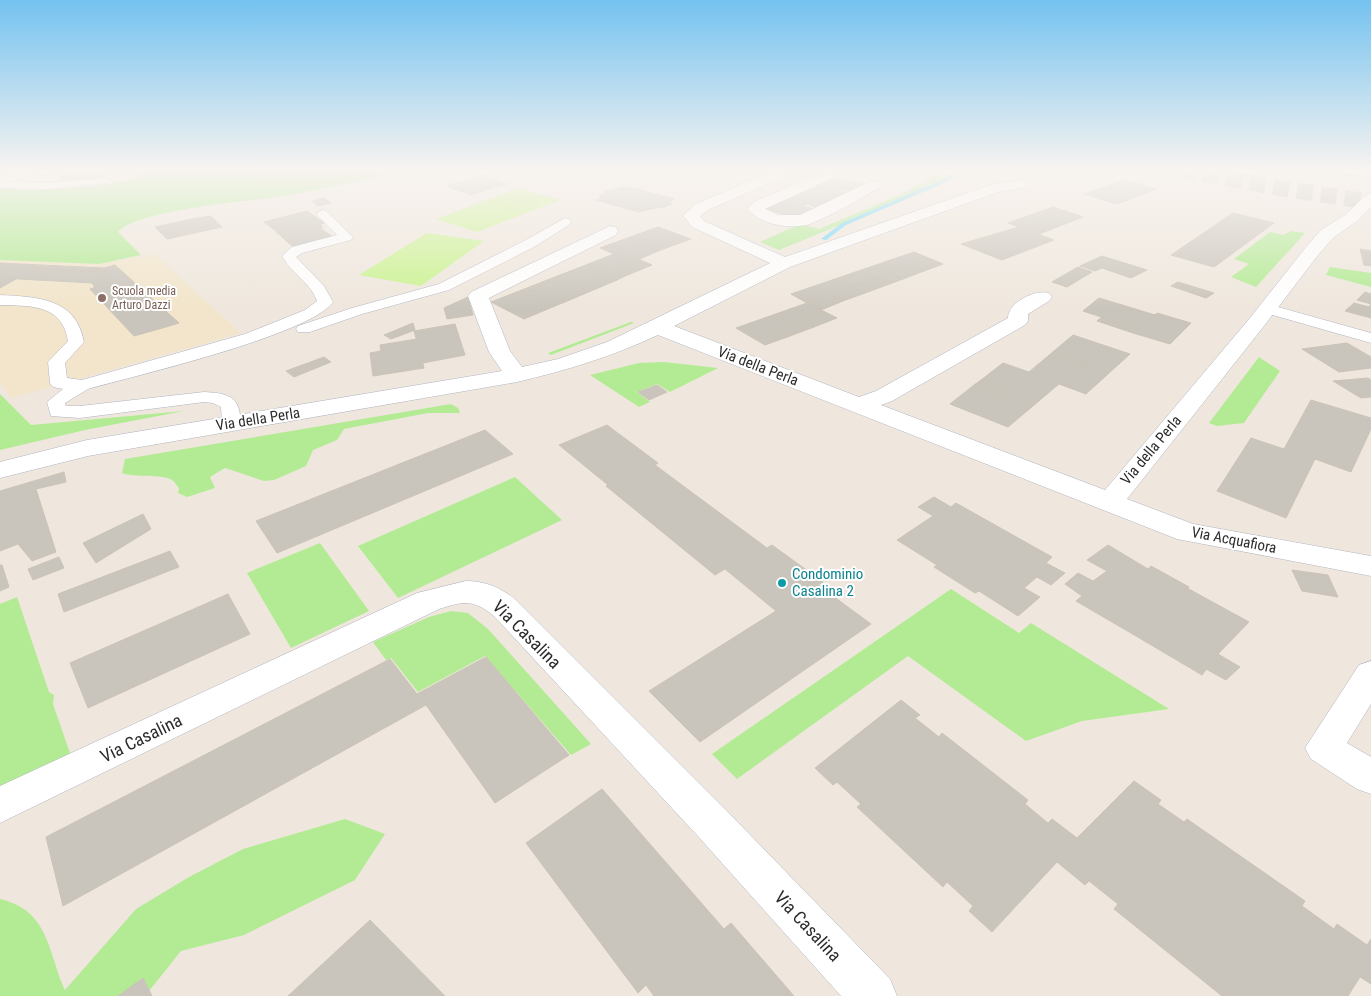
<svg xmlns="http://www.w3.org/2000/svg" width="1371" height="996" font-family="'Roboto Condensed',sans-serif">
  <rect width="100%" height="100%" fill="#efe7dd"/>
  <!-- education -->
  <path fill="#f2e5cb" d="M154 254 241 333 11 398 0 382V260L99 264Z"/>
  <!-- green -->
  <path fill="#b3eb94" d="M142 169H402L392 174C360 181 327 188 295 194 259 201 139 208 118 232L141 255 99 264 0 260V189C45 192 89 189 133 180Z
    M936 175 953 179 779 250 760 242 800 224 819 229 900 195Z
    M1291 231 1305 233 1256 287 1231 277 1249 264 1234 259 1270 232 1283 235Z
    M1330 267 1371 273V287L1326 275Z
    M631 322 634 323 551 355 548 353Z
    M1259 357 1280 371 1244 423 1217 426 1209 423Z
    M664 362 718 368 670 392 657 384 637 392 650 402 639 407 590 375 639 363Z
    M0 394 31 425 184 411 85 430 0 450Z
    M451 404 458 408 460 413H428L344 429 337 440 313 450 306 466 274 480 264 481 225 468 210 477 215 488 187 497 178 493 179 488C176 485 174 480 170 479 160 474 137 478 122 473L125 459Z
    M515 477 562 520 398 598 358 546Z
    M320 543 369 611 291 648 247 573Z
    M951 589 1019 633 1031 623 1169 709 1082 721 1026 741 908 656 737 779 712 754Z
    M17 597 49 692 54 695 53 704 71 756 0 789V604Z
    M451 611 468 613 488 629 591 744 571 755 485 656 418 692 391 658 386 660 373 642 429 617Z
    M345 819 385 834 355 880 244 935 181 951 145 996H0V899C49 910 48 952 65 990L136 909 189 877 243 849Z"/>
  <!-- pitch -->
  <path fill="#caf38f" d="M519 188 560 200 477 232 436 219Z
    M427 233 484 241 421 286 359 275Z"/>
  <g fill="none" stroke-linecap="round" stroke-linejoin="round">
    <!-- stream -->
    <path fill="#66d6fb" fill-rule="evenodd" d="M957 169H964L944 183 846 225 826 240 821 239 842 223 940 181Z"/>
  </g>
  <!-- building -->
  <path fill="#cac5bc" stroke="#cbc3b6" d="M94 169H108L106 172 61 177 64 172Z
    M1038 169H1083L1063 176Z
    M1213 169H1230L1253 176 1245 178 1209 170Z
    M1309 169H1336L1325 174Z
    M1336 169 1362 175 1355 178 1330 172Z
    M106 172 103 178 58 182 61 177Z
    M483 175 507 184 470 195 447 186Z
    M835 177 865 185 851 192 839 189 836 190 847 193 818 208 807 204 803 206 814 209 797 218 766 209Z
    M1124 180 1157 189 1117 204 1084 194Z
    M623 187 637 189 675 199 668 203 672 204 663 208 659 207 639 212 596 200 602 197 599 196 607 193 604 192Z
    M324 198 331 203 318 206 312 201Z
    M1053 207 1083 217 1039 234 1008 223Z
    M307 211 317 218 272 228 264 222Z
    M1233 213 1274 223 1214 267 1171 255Z
    M210 216 213 218 195 222 192 219Z
    M213 218 222 227 167 239 155 227 192 219 195 222Z
    M317 218 324 223 320 224 323 227 320 228 333 237 293 247 272 228Z
    M658 227 691 239 666 248 641 238 632 241 658 251 633 262 600 248Z
    M1019 227 1054 240 1002 260 961 244Z
    M641 238 650 241 666 248 658 251 632 241Z
    M1360 249 1371 251V266L1364 265Z
    M914 252 931 259 807 303 791 294Z
    M614 254 633 262 638 259 652 265 625 276 600 264 589 268 617 280 565 302 538 289 527 293 555 306 524 319 491 302Z
    M1102 256 1147 270 1131 278 1102 268 1095 271 1080 266Z
    M931 259 943 264 924 271 911 266Z
    M0 263 104 268 115 265 179 323 166 327 119 280 95 288 92 283 108 272 0 266Z
    M600 264 609 268 607 269 625 276 617 280 589 268Z
    M0 266 108 272 92 283 0 278Z
    M911 266 924 271 903 279 891 273Z
    M1078 267 1092 272 1067 287 1052 282Z
    M891 273 903 279 865 293 852 287Z
    M0 278 16 279 0 288Z
    M119 280 166 327 134 336 90 289Z
    M1178 282 1214 293 1206 298 1171 286Z
    M852 287 865 293 843 301 830 295Z
    M538 289 565 302 555 306 527 293Z
    M1365 292 1371 294V318L1345 311 1354 303 1369 307 1371 304 1357 300Z
    M830 295 843 301 821 310 807 303Z
    M468 297 473 315 447 319 444 308Z
    M1099 298 1155 315 1138 329 1083 311Z
    M807 303 825 312 753 338 736 328Z
    M825 312 837 318 814 327 802 320Z
    M1157 313 1191 323 1170 344 1133 333Z
    M1102 317 1138 329 1133 333 1097 321Z
    M802 320 814 327 790 336 778 329Z
    M413 323 415 330 391 339 384 335Z
    M455 324 465 355 423 363 414 331Z
    M778 329 790 336 765 345 753 338Z
    M1073 335 1130 354 1086 394 1059 384 1008 427 950 404 974 385 1013 400 1020 393 981 380 1003 363 1029 372 1048 356 1086 369 1093 364 1054 351Z
    M417 339 424 368 373 376 370 353 381 351 380 345Z
    M1347 343 1371 357V368L1339 372 1302 349Z
    M1054 351 1093 364 1086 369 1048 356Z
    M324 357 331 362 294 377 286 371Z
    M1368 378 1371 380V397L1361 398 1333 381Z
    M981 380 1020 393 1013 400 974 385Z
    M657 385 667 392 649 400 638 392Z
    M1311 400 1371 418V429L1351 472 1315 459 1286 518 1217 491 1251 438 1284 449Z
    M607 425 658 463 655 465 767 548 772 545 823 582 818 585 871 624 700 742 649 691 776 611 725 569 715 575 606 486 608 485 559 445Z
    M485 430 513 454 277 553 256 521Z
    M64 472 66 482 36 489 56 552 32 561 18 544 0 551V491Z
    M934 497 951 507 956 503 1052 557 1046 563 1065 573 1051 585 1037 577 1024 588 1040 597 1018 616 979 591 975 593 934 567 937 565 897 540 933 516 918 507Z
    M143 514 151 529 96 563 83 543Z
    M1108 545 1148 569 1151 566 1189 587 1169 605 1130 581 1113 597 1152 619 1136 636 1076 601 1082 596 1065 584 1078 573 1093 581 1107 571 1087 560Z
    M170 551 179 567 64 612 58 594Z
    M59 557 64 568 33 580 28 569Z
    M0 565H2L9 587 0 591Z
    M1292 570 1328 575 1338 597 1302 591Z
    M1130 581 1153 595 1136 610 1113 597Z
    M1187 588 1249 622 1218 654 1202 675 1136 636 1152 619 1136 610 1153 595 1169 605Z
    M228 594 250 634 88 708 70 663Z
    M1218 654 1240 667 1226 680 1206 669Z
    M486 657 569 755 495 803 426 705 63 906 46 837 390 659 417 694Z
    M901 700 920 715 915 718 939 737 942 733 1028 800 1025 804 1048 823 1052 819 1077 838 1134 781 1161 800 1158 804 1184 822 1187 819 1305 901 1302 906 1334 929 1337 924 1367 945 1371 939V984L1360 977 1348 996H1222L1114 909 1118 904 1089 881 1085 885 1057 862 992 932 969 911 973 906 947 882 943 887 857 807 861 804 837 782 833 785 815 768Z
    M602 789 724 929 731 923 794 996H654L646 985 638 993 526 843Z
    M370 920 445 996H288Z
    M143 978 152 996H118Z"/>
  <g fill="none" stroke-linecap="round" stroke-linejoin="round">
    <!-- secondary-tunnel -->
    <path stroke="#c8c2ba" stroke-width="16" stroke-dasharray="16 8" stroke-linecap="butt" d="M1179 169 1285 189 1371 202"/>
    <!-- service casing -->
    <g stroke="#b1b4c1" stroke-width="1">
      <path id="service" d="M103 178 107 179 109 181 107 183 49 189 0 188V182L49 183Z
        M322 210 326 211 353 237 351 240 302 253 296 257 324 286 333 302C310 335 134 376 88 389L65 403 66 406H80L204 392C222 393 238 394 240 415 240 421 241 423 238 427L231 429 224 427 222 423 221 407 213 403 204 402 80 418 51 416 47 402 63 389 53 387 50 383 48 362 68 341C62 304 31 306 0 305V295C38 297 76 298 84 342L65 363 67 378 82 380 245 334 305 310 317 301C311 283 291 273 282 256L292 247 337 235 316 214Z
        M565 218 569 219 571 222 569 225 534 247 449 290 362 314 310 332H298L296 329 298 326 352 308 439 284 524 241Z
        M1267 304 1371 333V343L1262 312 1259 309 1262 306Z"/>
    </g>
    <!-- minor casing -->
    <g stroke="#b1b4c1" stroke-width="1">
      <path id="minor" d="M64 169 62 172 25 177 0 185V176L20 169Z
        M777 169H797L795 172 708 210 700 216 704 221 785 257 990 185 1021 180 1026 181 1028 184 1026 187 998 192 790 267 674 326 859 397 876 391 1008 318C1008 303 1035 289 1049 293L1052 297 1049 301 1028 314V321L1025 325 892 401 881 405 1105 490 1250 318 1306 247 1321 230 1345 215 1366 195 1371 193V207L1357 221 1333 238 1318 255 1264 326 1127 499 1193 524 1371 556V576L1177 539 658 335C611 357 567 370 517 382L88 456 0 478V462L87 440 502 371 489 352 468 296 471 292 610 226 616 227 618 231 616 235 489 298 510 351 522 367 558 359 607 342 770 263 692 227 683 215 696 204Z
        M817 169H832L836 174 831 179 765 209 778 215H800L869 182H879L881 185 879 188C857 200 833 215 810 224 792 230 759 225 748 209L754 202 820 173Z
        M1342 169 1371 171V179L1344 172Z
        M466 581C486 581 501 588 516 600L724 808 890 979 897 996H841L696 834 494 616C473 599 464 601 439 609L0 823V786L417 593Z
        M1371 661V704L1347 743 1371 757V794L1357 789 1311 759 1305 748 1359 665Z"/>
    </g>
    <!-- service -->
    <use href="#service" fill="#fff" fill-rule="evenodd"/>
    <!-- minor -->
    <use href="#minor" fill="#fff" fill-rule="evenodd"/>
  </g>
  <!-- sky -->
  <linearGradient id="sky" x2="0" y2="1"><stop stop-color="#74c2f0"/><stop offset="0.55" stop-color="#f8f4f0"/><stop offset="1" stop-color="#f8f4f0" stop-opacity="0"/></linearGradient>
  <rect width="1371" height="309" fill="url(#sky)"/>
  <!-- markers -->
  <circle fill="#8d6e63" stroke="#fff" stroke-width="2" cx="102" cy="298" r="5"/>
  <circle fill="#0f9aa8" stroke="#fff" stroke-width="2" cx="782" cy="583" r="5"/>
  <g text-anchor="middle" dominant-baseline="central" stroke-width="4" stroke-linejoin="round" paint-order="stroke">
    <!-- far-education labels -->
    <g font-size="12" fill="#785e54" stroke="#fff" text-anchor="start">
      <text x="112" y="291">Scuola media<tspan x="112" dy="14">Arturo Dazzi</tspan></text>
    </g>
    <!-- street labels -->
    <g font-size="15" fill="#2c2c2c" stroke="#fff">
      <text transform="translate(758 366) rotate(21)">Via della Perla</text>
      <text transform="translate(258 419) rotate(-9)">Via della Perla</text>
      <text transform="translate(1151 450) rotate(-50)">Via della Perla</text>
      <text transform="translate(1234 540) rotate(11)">Via Acquafiora</text>
    </g>
    <!-- culture labels -->
    <g font-size="15" fill="#0d838f" stroke="#fff" text-anchor="start">
      <text x="792" y="574">Condominio<tspan x="792" dy="17">Casalina 2</tspan></text>
    </g>
    <!-- near-street labels -->
    <g font-size="18" fill="#2c2c2c" stroke="#fff">
      <text transform="translate(527 634) rotate(45)">Via Casalina</text>
      <text transform="translate(141 738) rotate(-26)">Via Casalina</text>
      <text transform="translate(808 926) rotate(47)">Via Casalina</text>
    </g>
  </g>
</svg>
